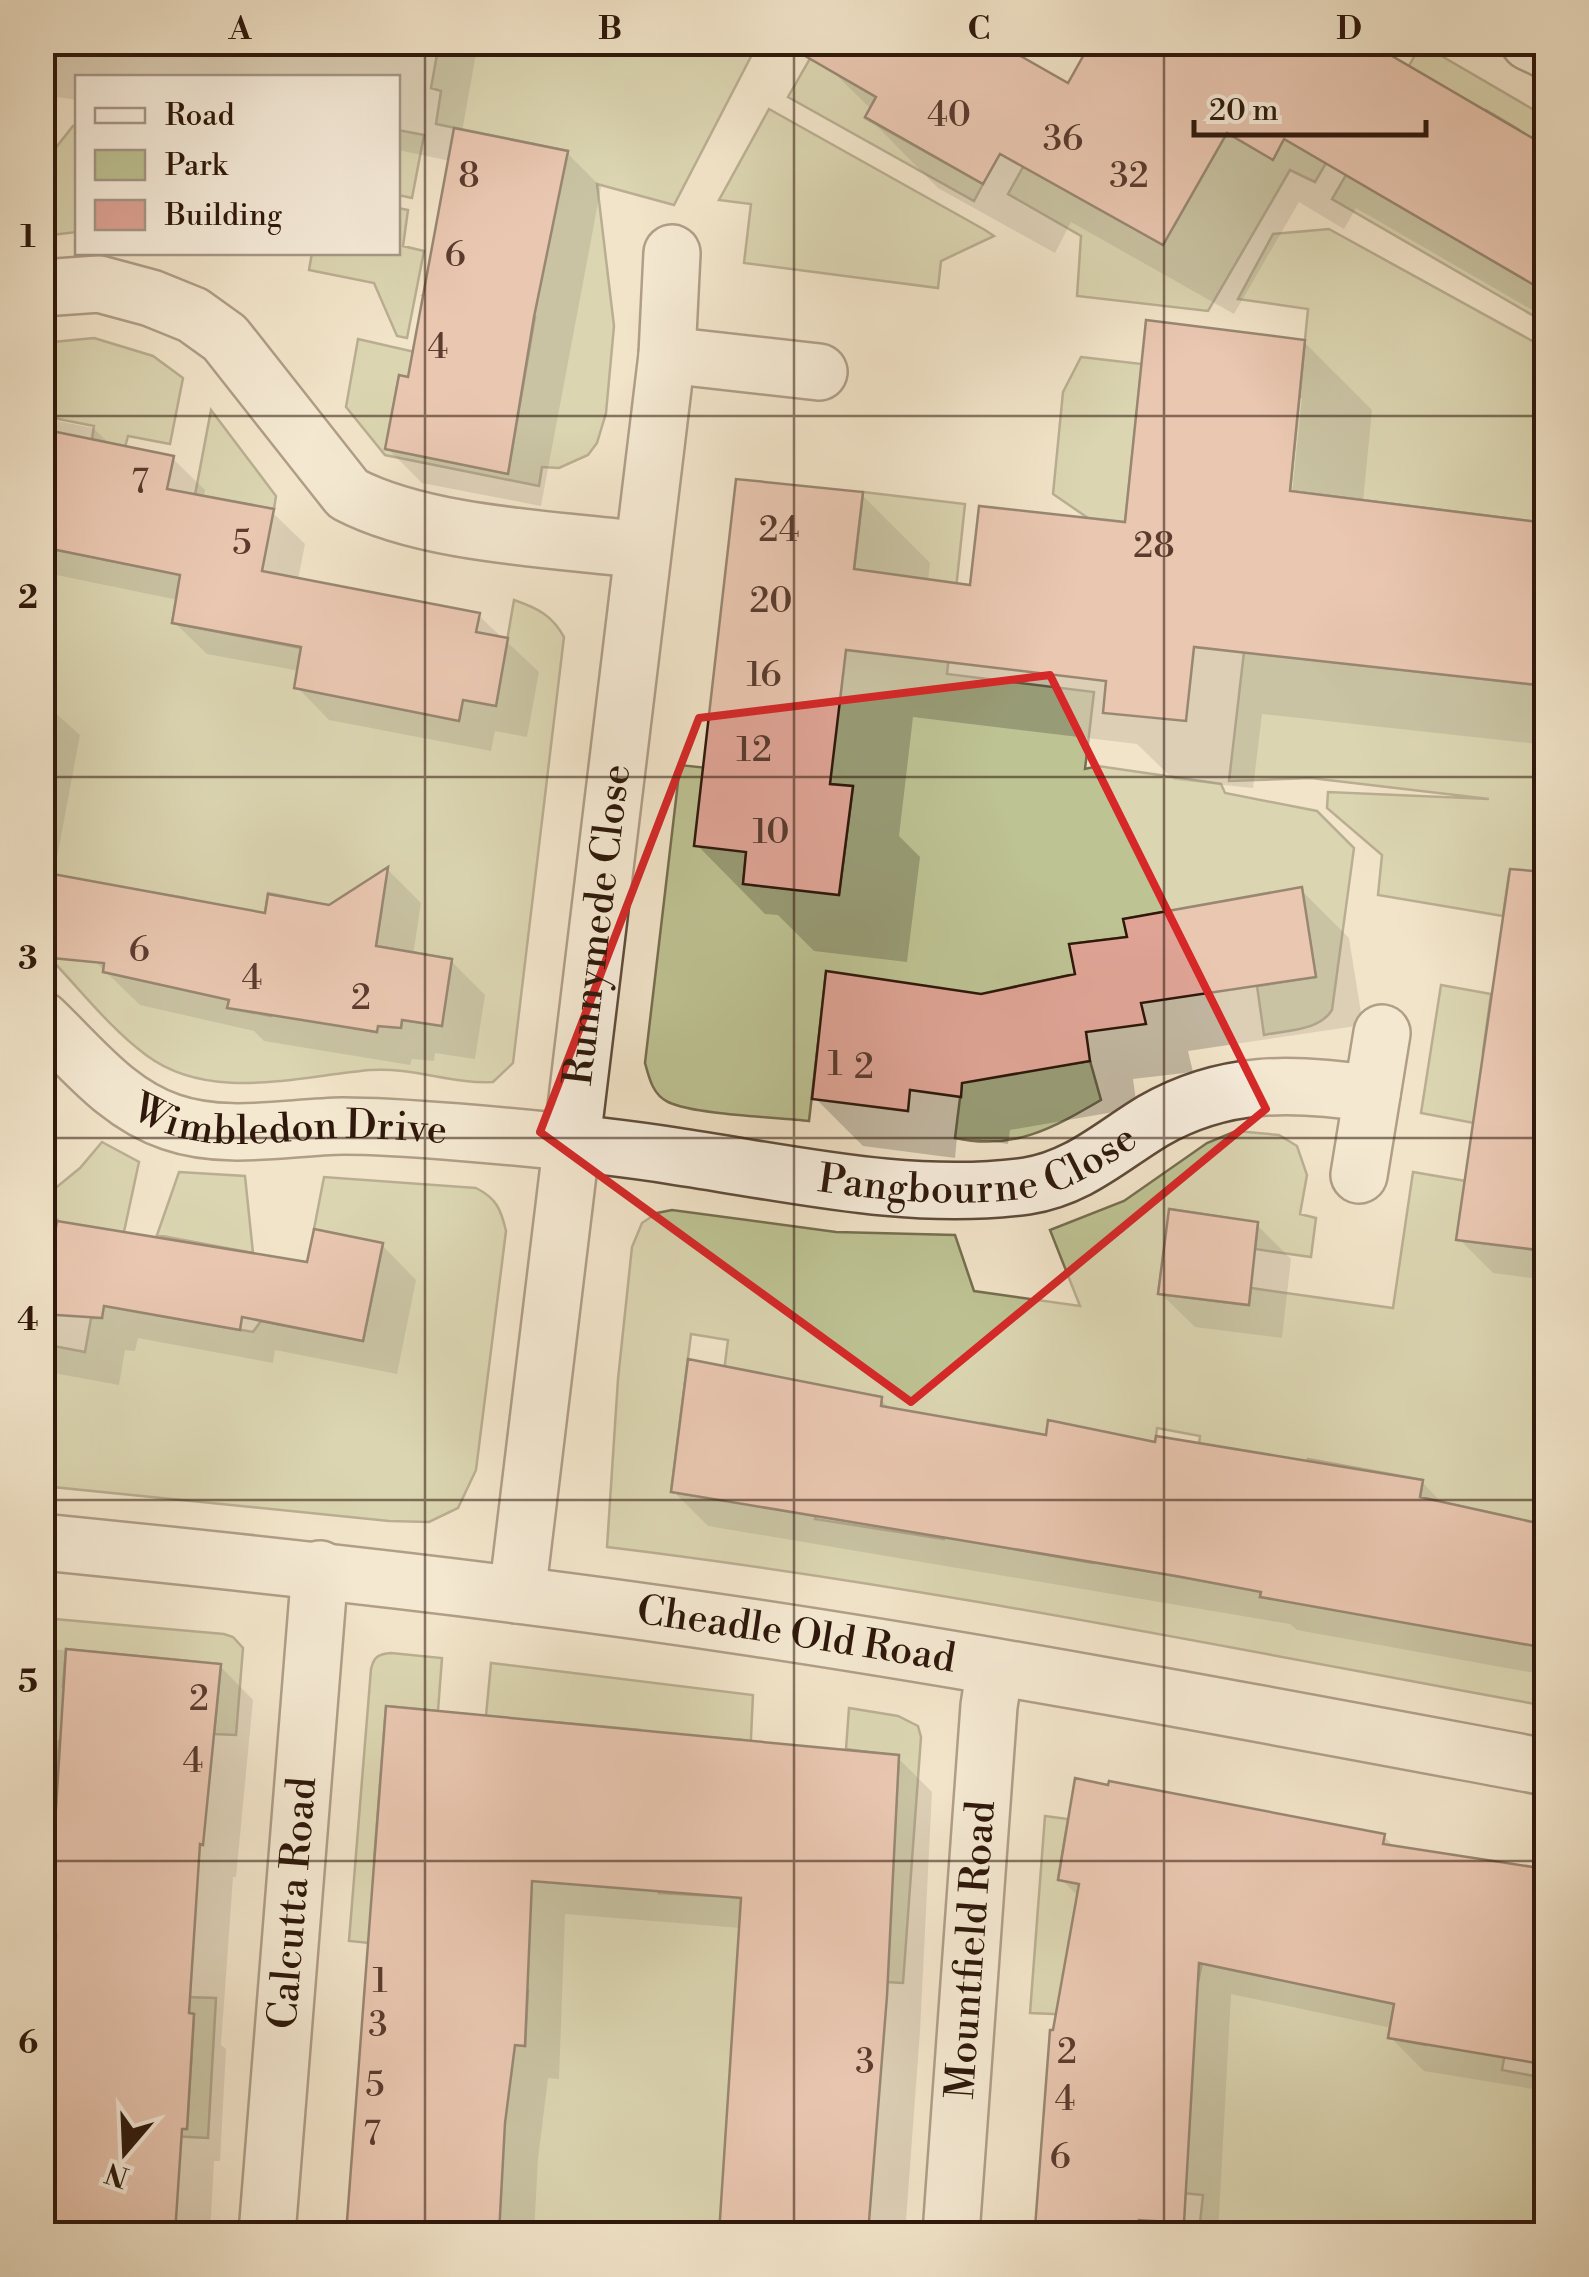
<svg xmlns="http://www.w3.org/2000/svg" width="1589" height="2277" font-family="'Libre Bodoni',serif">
  <rect width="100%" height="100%" fill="#f2e4c9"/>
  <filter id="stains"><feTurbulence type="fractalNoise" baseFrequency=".002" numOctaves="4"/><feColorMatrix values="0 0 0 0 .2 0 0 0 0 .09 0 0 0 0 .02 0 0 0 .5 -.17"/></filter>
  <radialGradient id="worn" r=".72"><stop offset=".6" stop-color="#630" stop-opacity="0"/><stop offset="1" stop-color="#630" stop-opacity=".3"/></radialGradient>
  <!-- green -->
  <path fill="#bec394" stroke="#766e50" stroke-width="2.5" fill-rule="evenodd" d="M439 43H758L674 205 597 184 614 326 606 413 597 443 588 455 559 468 542 467 539 486 385 455 346 407 358 339 419 353 413 378 399 376 386 449 508 473 535 317 424 295 550 233 568 151 436 124 441 91 431 88Z
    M819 43H842L828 69 876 97 865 118 983 184 974 201 788 97Z
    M1343 43H1396L1315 182 1290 170 1208 311 1077 296 1081 236 1008 194 1023 167 1175 224 1227 133 1272 159Z
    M1421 44 1546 117V170L1508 148 1518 129 1486 110 1476 129 1429 100 1438 83 1409 66Z
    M769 109 985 230 994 236 941 261 938 288 744 263 751 204 719 200Z
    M73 126 78 127 77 232 43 236V164Z
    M398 130 424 135 412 198 398 195Z
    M1346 175 1546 292V323L1332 199Z
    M398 208 408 210 403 246 424 251 407 338 397 336 374 283 309 270 312 253 398 252Z
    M1329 229 1536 343 1546 345V523L1290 491 1308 309 1238 299 1273 234Z
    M94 338 153 356 183 378 170 444 128 436 124 451 91 445 94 426 43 416V343Z
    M1081 357 1142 364 1123 542 1053 494 1063 392Z
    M211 410 276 496 274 509 195 495Z
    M863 492 965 504 947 674 1094 692 1085 769 1098 766 1221 784 1225 793 1317 811 1354 848 1332 1010C1319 1031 1287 1030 1264 1035L1257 986 1316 977 1301 888 1124 919 1127 937 1070 944 1075 974 1013 987 1032 1070 1090 1061 1101 1100C1053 1128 1013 1151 955 1138L973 994 826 974 809 1121C775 1117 696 1115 668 1102 653 1095 649 1078 645 1063L680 765 755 773 743 884 839 894 853 787 829 784Z
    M189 529 172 623 301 648 295 688 459 720 463 700 496 705 514 600C537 608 552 615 564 637L513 1063 493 1082C452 1084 412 1067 371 1070 298 1076 210 1103 146 1055 107 1026 77 985 43 951V867H47L55 820 42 817V724L47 701 42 699V547L150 569ZM85 881 186 898 171 985 103 972 107 951ZM268 893 303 900 271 1016 228 1008 229 999 263 926ZM372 893 382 907 376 946 452 959 441 1025 402 1020 401 1028 378 1026 376 1032 332 1024Z
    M1244 652 1546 686V879L1509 874 1503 916 1378 895 1382 855 1327 808 1328 792 1489 799 1311 778 1229 781Z
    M1441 985 1491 994 1483 1052 1546 1062V1070L1483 1062 1474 1123 1421 1113Z
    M1236 1131 1279 1135 1297 1146 1307 1175 1300 1214 1316 1218 1311 1257 1255 1249 1258 1223 1170 1209 1158 1294 1248 1305 1251 1288 1393 1308 1413 1172 1466 1181 1457 1240 1543 1251 1546 1234V1545L1508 1539 1511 1517 1446 1503 1425 1626 1546 1648V1706C1234 1649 922 1585 607 1547L618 1379 632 1247 642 1223 657 1213 672 1210 836 1232 955 1235 974 1291 1080 1306 1050 1230 1124 1201 1207 1143ZM691 1334 728 1340 721 1395 798 1511 671 1492ZM836 1389 882 1397 879 1426 959 1440 944 1539 815 1519ZM1048 1421 1114 1434 1093 1563 962 1540 982 1423 1046 1435ZM1157 1428 1200 1436 1198 1453 1242 1588 1113 1565 1152 1471ZM1308 1459 1423 1480 1406 1584 1260 1597 1277 1490 1303 1495Z
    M102 1142 139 1162 116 1269 156 1315 253 1332 261 1321 363 1341 383 1244 314 1229 324 1177 476 1188C496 1198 501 1209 506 1231L476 1470 458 1508 429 1522 389 1521 43 1486V1344L85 1352 91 1318H102L58 1221 56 1227 43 1226 42 1199 80 1168Z
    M179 1172 245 1176 253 1253 157 1235Z
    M43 1618 224 1634 233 1637 243 1648 236 1735 214 1734 221 1664 66 1649 63 1687 99 1691 104 1745 59 1741 54 1816 100 1820 53 1863 48 1934 92 1937 184 1997 216 1998 208 2138 127 2134 74 2156 43 2155ZM82 2006 194 2014 187 2129 126 2127Z
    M391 1653 442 1658 438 1711 386 1706 374 1861 408 1865 412 1817 447 1819 442 1875 473 1876V1894L500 1897 502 1883 523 1885 533 1722 486 1716 491 1663 753 1695 746 1845 767 1848 763 1901 819 1905 823 1851 855 1855 852 1907 890 1910 899 1756 846 1749 849 1708 898 1716 918 1726 921 1737 903 1983 831 1979V1993L782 1989 781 2008 735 2007 731 2059 776 2061 775 2081 827 2085V2098L775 2095 773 2119 728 2116 724 2164 768 2169 767 2188 819 2192V2205L768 2201 766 2221 721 2219 719 2234H517L516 2229 495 2228 496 2203 455 2200 456 2176 400 2172 402 2159 456 2164 458 2146 502 2149 507 2096 463 2092 464 2071 408 2065V2053L464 2057 465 2040 525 2046 528 1990 469 1983 470 1964 418 1960V1948L349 1941 371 1669C374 1656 379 1654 391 1653ZM543 1721 640 1730 631 1834 614 1833 609 1887 532 1881 534 1847 552 1849 554 1829 534 1827ZM650 1733 742 1740 736 1845 719 1843 714 1896 659 1893 662 1839 641 1837Z
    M1045 1816 1068 1819 1058 1879 1079 1884 1198 1982 1202 1963 1402 1965 1388 2038 1426 2045 1432 2008 1517 1984 1502 2070 1534 2076 1543 2029 1546 2030V2234H1139V2220L1200 2223 1203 2195 1183 2193 1104 2016 1030 2013Z"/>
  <!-- shadow -->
  <path fill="#0003" fill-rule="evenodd" d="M42 42H215L265 53 267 42H465L476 53 462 132 567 153 601 187 541 506 422 483 388 449 410 380 450 161 398 150V78H78V100L42 95Z
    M1218 42H1374L1388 57 1546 149V318L1356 208 1344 229 1299 202 1234 314 1071 222 1055 253 938 188 868 117 872 110 830 69 1069 87Z
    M1304 342 1372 410 1363 502 1546 526V745L1262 714 1253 788 1174 780 1137 744 913 717 899 836 920 857 907 962 814 951 778 915 765 914 697 845 862 495 930 563 928 582 972 588 1127 525ZM1297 398H1302L1291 503H1286Z
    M42 418 93 428 111 445 172 458 205 490 203 499 272 512 305 544 298 580 478 615 539 672 527 737 495 731 491 751 329 720 297 687 300 671 207 654 174 622 178 600 42 572Z
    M42 701 80 735 49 901 42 900Z
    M388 870 421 903 413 955 451 961 485 995 475 1059 435 1053 434 1061 412 1059 410 1065 264 1041 254 1031 140 1005 78 945 330 908Z
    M1512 876 1546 882V1280L1493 1273 1459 1239Z
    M1301 890 1349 938 1363 1025 1188 1051 1193 1072 1133 1079 1137 1108 1010 1130 1008 1144 957 1137 955 1158 863 1146 815 1098 982 997 1078 975 1130 939Z
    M42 1221 309 1265 382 1245 416 1280 397 1374 275 1350 273 1363 138 1338 135 1351 125 1350 119 1385 42 1371Z
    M1257 1225 1291 1259 1282 1338 1195 1327 1160 1293Z
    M881 1400 892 1410 1048 1437 1157 1445 1422 1482 1444 1505 1546 1527V1675L1297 1630 1290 1624 708 1526 674 1492Z
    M42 1648 220 1666 253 1700 236 1877H233L221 2045 226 2049 220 2161H214L210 2234H42V2111L53 2112 59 1942 50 1934 58 1792 42 1790Z
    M388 1708 898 1758 932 1792 920 2031 905 2234H721L741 1928 565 1914 559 2079 548 2078 538 2159 534 2234H348Z
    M1384 1836 1395 1848 1546 1872V2091L1424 2071 1391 2038 1392 2028 1231 1994 1218 2234H1037L1052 2032 1055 2033 1080 1898 1061 1879Z"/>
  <!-- building -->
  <path fill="#dfa496" stroke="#2e180b" stroke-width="2.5" d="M781 42H996L1068 83 1091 42H1368L1546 146V292L1284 139 1273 160 1227 133 1163 245 1000 154 983 184 865 117 876 97Z
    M454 128 568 151 534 317 508 474 385 449 399 375 408 377Z
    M1146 320 1305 340 1290 491 1546 523V686L1194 647 1186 721 1103 713 1106 681 846 650 830 784 853 786 839 895 743 884 746 852 694 846 736 479 863 492 854 569 970 585 979 506 1125 522Z
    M42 429 174 456 167 489 274 509 262 571 480 613 476 632 508 638 496 706 463 700 459 721 294 688 301 647 172 623 180 575 42 547Z
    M388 867 376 946 452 959 442 1026 402 1020 401 1028 378 1026 377 1032 227 1008 229 1000 103 972 104 963 42 957V872L265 913 268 894 329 905Z
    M1510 869 1546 872V1251L1456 1240Z
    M1302 887 1316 977 1141 1003 1146 1024 1086 1032 1090 1061 962 1083 961 1097 910 1090 908 1111 812 1099 826 971 981 994 1075 974 1069 944 1127 937 1123 919Z
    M1169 1209 1258 1222 1249 1305 1158 1294Z
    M57 1221 307 1262 314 1229 383 1243 363 1341 242 1317 240 1330 104 1306 102 1318 42 1314V1226L56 1227Z
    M688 1359 882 1397 881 1406 1046 1435 1048 1420 1155 1442 1156 1436 1423 1480 1420 1497 1546 1525V1648L1260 1597 1261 1592 1176 1576 671 1492Z
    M66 1649 221 1664 203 1845 200 1844 189 2013 194 2014 187 2129H182L175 2234H42V2156H49L56 1935H48Z
    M386 1706 899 1755 887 1996 868 2234H719L741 1898 532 1881 525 2046 515 2045 505 2123 499 2234H346Z
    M1075 1778 1108 1785 1109 1781 1385 1834 1383 1844 1546 1869V2010L1536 2063 1388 2038 1394 2004 1199 1963 1184 2223 1139 2220V2234L1035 2228 1050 2030H1053L1079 1884 1058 1880Z"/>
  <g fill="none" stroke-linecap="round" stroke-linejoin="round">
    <!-- minor casing -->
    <g stroke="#5f4b3a" stroke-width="60">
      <g id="minor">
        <path d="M1529 42 1546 50"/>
        <path d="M42 288 99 284 151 298 193 315 225 338 348 494C426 535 554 539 642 550"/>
        <path d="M667 355 819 372"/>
        <path id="s1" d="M42 1020C82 1058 117 1104 171 1122 226 1141 287 1127 343 1126 381 1126 419 1129 457 1132 529 1138 603 1145 674 1156 789 1173 911 1202 1027 1186 1078 1178 1110 1147 1153 1121 1224 1080 1293 1082 1372 1094"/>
        <path d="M1359 1175 1382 1033"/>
        <path id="s2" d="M42 1542C281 1566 519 1592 756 1628 1021 1668 1283 1718 1546 1767"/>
        <path id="s3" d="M517 1595 667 355 672 253"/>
        <path id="s4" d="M267 2234 320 1569"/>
        <path id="s5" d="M951 2234 989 1706 995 1667"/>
      </g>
    </g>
    <!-- minor -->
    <use href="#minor" stroke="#f7eddc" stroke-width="55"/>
  </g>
  <!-- marked area -->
  <path d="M0 0H1589V2277H0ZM1050 675 1266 1109 911 1402 540 1132 699 718Z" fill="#f2e4c9" fill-opacity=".55" fill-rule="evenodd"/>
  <path fill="none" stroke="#d62828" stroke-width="8" stroke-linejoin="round" d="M1050 675 1266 1109 911 1402 540 1132 699 718Z"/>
  <!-- grid -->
  <path fill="none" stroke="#2e180b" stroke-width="2.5" stroke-opacity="0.55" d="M425 42V2234M794 42V2234M1164 42V2234M42 416H1546M42 777H1546M42 1138H1546M42 1500H1546M42 1861H1546"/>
  <g text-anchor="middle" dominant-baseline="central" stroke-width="8" stroke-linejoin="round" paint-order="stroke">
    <!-- number labels -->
    <g font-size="35" fill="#5a3b2e">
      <text x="949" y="115">40</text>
      <text x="1063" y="139">36</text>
      <text x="469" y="176">8</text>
      <text x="1129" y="176">32</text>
      <text x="455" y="255">6</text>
      <text x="438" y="347">4</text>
      <text x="140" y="482">7</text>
      <text x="779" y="530">24</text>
      <text x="242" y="543">5</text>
      <text x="1154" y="546">28</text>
      <text x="771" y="601">20</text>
      <text x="764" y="675">16</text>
      <text x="754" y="750">12</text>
      <text x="771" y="832">10</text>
      <text x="139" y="950">6</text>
      <text x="252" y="978">4</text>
      <text x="361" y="998">2</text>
      <text x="835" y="1064">1</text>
      <text x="864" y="1067">2</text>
      <text x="199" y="1699">2</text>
      <text x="193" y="1761">4</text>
      <text x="380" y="1981">1</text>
      <text x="378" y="2025">3</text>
      <text x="1067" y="2052">2</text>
      <text x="865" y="2062">3</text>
      <text x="375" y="2085">5</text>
      <text x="1065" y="2099">4</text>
      <text x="372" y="2134">7</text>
      <text x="1060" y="2157">6</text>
    </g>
    <!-- street labels -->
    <g font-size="40" fill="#2e180b" stroke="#f7eddc">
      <text stroke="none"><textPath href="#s3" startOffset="675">Runnymede Close</textPath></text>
      <text stroke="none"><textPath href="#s1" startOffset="285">Wimbledon Drive</textPath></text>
      <text stroke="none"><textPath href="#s1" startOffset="982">Pangbourne Close</textPath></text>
      <text stroke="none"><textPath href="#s2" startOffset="760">Cheadle Old Road</textPath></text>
      <text stroke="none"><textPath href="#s4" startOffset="332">Calcutta Road</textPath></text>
      <text stroke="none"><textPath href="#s5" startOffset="285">Mountfield Road</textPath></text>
    </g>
  </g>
  <!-- margin -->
  <rect width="1589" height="2277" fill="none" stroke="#f2e4c9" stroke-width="110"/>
  <!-- legend -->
  <rect x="75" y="75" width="325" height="180" fill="#f7eddc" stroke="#a79888" stroke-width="2.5"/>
  <rect x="95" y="108" width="50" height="15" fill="#f7eddc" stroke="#a79888" stroke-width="2.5"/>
  <text x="165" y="125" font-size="30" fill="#2e180b">Road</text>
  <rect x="95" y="150" width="50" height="30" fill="#bec394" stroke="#a79888" stroke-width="2.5"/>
  <text x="165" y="175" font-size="30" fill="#2e180b">Park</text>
  <rect x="95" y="200" width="50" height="30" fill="#dfa496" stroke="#a79888" stroke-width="2.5"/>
  <text x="165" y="225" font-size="30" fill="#2e180b">Building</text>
  <!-- north arrow -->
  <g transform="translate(125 2152) rotate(199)" stroke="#f7eddc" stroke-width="8" paint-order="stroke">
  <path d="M0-8L18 38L0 25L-18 38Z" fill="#2e180b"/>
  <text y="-15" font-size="28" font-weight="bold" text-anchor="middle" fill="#2e180b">N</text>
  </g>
  <!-- scale -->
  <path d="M1194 120v15h232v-15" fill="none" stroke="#2e180b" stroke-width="5"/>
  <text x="1209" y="120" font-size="30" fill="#2e180b" stroke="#f7eddc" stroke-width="8" paint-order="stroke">20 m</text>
  <rect x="55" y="55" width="1479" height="2167" fill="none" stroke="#2e180b" stroke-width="4"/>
  <g font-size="32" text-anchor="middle" font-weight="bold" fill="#2e180b">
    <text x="240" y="39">A</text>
    <text x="610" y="39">B</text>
    <text x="979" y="39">C</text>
    <text x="1349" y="39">D</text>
    <text x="28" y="247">1</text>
    <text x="28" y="608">2</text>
    <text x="28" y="969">3</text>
    <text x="28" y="1330">4</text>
    <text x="28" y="1692">5</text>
    <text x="28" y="2053">6</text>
  </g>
  <rect width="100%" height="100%" filter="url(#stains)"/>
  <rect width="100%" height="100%" fill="url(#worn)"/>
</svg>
